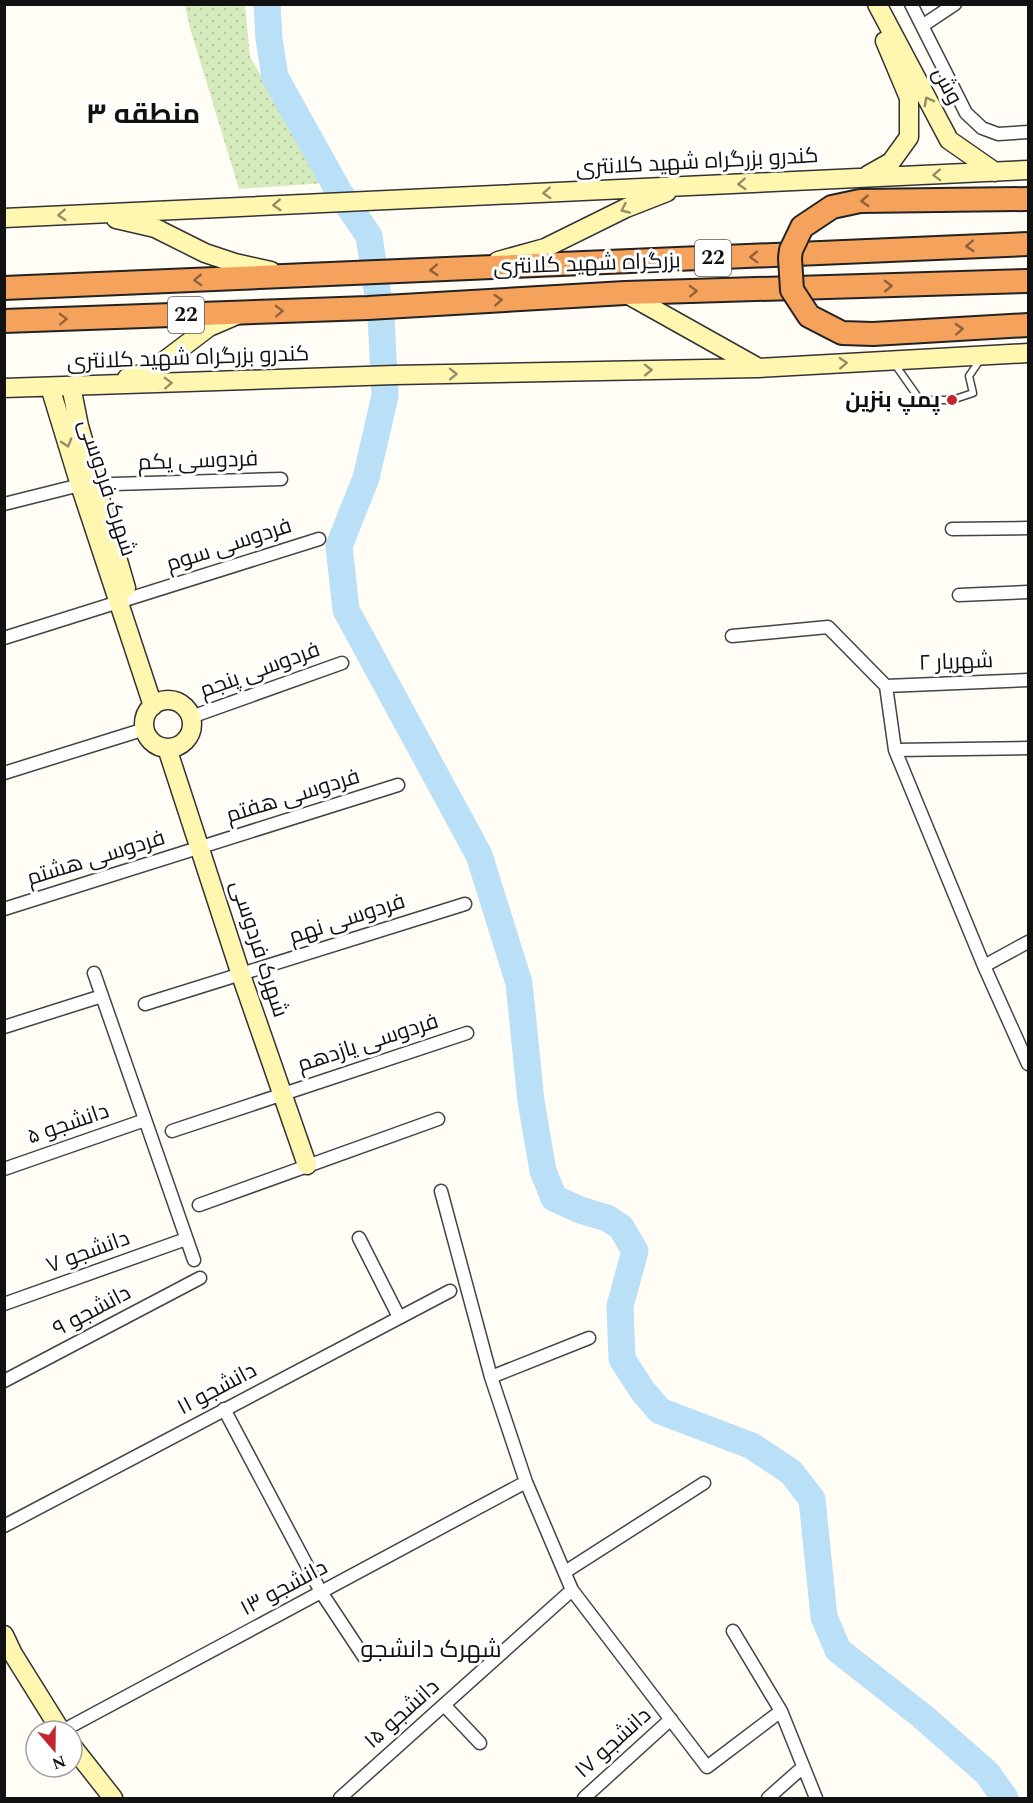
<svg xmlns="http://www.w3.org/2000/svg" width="1033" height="1803" font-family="Spectral,Cairo,serif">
  <defs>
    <pattern id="grass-dots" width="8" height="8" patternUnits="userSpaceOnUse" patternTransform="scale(1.5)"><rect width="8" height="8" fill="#d5ebbd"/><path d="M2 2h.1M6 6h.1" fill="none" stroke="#b6c8a1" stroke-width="1.8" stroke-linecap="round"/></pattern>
  </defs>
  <rect width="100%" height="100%" fill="#fffdf5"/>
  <!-- grass -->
  <path fill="url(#grass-dots)" d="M185 5H245L250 57 325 183 239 189 190 28Z"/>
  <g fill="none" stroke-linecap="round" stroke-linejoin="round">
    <!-- river -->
    <path stroke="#b9e0f7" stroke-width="27" d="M267 4 269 39 275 77 339 192 369 236 381 316 385 396 366 478 339 546 346 610 479 855 519 983 531 1101 543 1171 554 1198 580 1210 607 1218 621 1227 635 1251 620 1306 622 1359 642 1390 660 1411 752 1446 791 1472 812 1499 824 1617 838 1650 922 1716 987 1773 1005 1798"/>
    <!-- lane casing -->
    <g stroke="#444" stroke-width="9">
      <path id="lane" d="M894 363 920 400H952L973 393 969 376 980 360"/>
    </g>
    <!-- street casing -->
    <g stroke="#444" stroke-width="15">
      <path id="street" d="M911 4 966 113 982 128 998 134 1028 132
        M922 26 955 4
        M4 504 80 485 281 479
        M952 529 1028 528
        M959 595 1028 592
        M732 636 828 627 886 686 895 750 984 966 1028 1064
        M4 638 319 539
        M886 686 1028 680
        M191 717 342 663
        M895 750 1028 748
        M4 773 145 729
        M4 909 398 785
        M984 966 1028 942
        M94 973 194 1260
        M145 1004 465 904
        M4 1027 102 996
        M172 1131 467 1033
        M4 1169 145 1120
        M441 1191 491 1377 526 1482 572 1590 707 1767 781 1711
        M199 1205 438 1119
        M359 1238 399 1317
        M4 1304 186 1239
        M491 1377 589 1338
        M4 1381 200 1278
        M224 1409 321 1592 364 1657
        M4 1526 450 1291
        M565 1572 704 1483
        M733 1631 781 1711 816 1798
        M444 1705 480 1743
        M62 1731 526 1482
        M340 1798 572 1590
        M584 1798 671 1719
        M768 1798 803 1767"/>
    </g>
    <!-- secondary casing -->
    <g stroke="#333" stroke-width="21">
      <path id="secondary" d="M877 4 949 140 995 172
        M868 175 891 162 909 137V98L885 41
        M4 218 1028 170
        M116 219 155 228 205 253 235 263 271 271
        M498 261 545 248 626 208 667 192
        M625 293 757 367
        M127 378 151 371 209 327 237 315
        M71 386 79 426 126 588
        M50 387 80 485 153 706
        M4 388 395 375 758 368 1028 353
        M144 724a24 24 0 1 1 48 0a24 24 0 1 1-48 0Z
        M167 748 241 975 307 1165
        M4 1635 13 1654 61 1731
        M72 1746 113 1798"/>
    </g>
    <!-- highway casing -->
    <g stroke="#222" stroke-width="26">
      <path id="highway" d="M4 288 1028 244
        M4 321 368 308 625 293 1028 281"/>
    </g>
    <!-- lane -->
    <use href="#lane" stroke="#fff" stroke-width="6"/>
    <!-- street -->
    <use href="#street" stroke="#fff" stroke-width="12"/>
    <!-- secondary -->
    <use href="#secondary" stroke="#fff6b0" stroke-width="18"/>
    <!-- highway -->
    <use href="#highway" stroke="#f5a25d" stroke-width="22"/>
    <!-- highway-bridge casing -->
    <g stroke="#222" stroke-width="26" stroke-linecap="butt">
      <path id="highway-bridge" d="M1028 199 860 201 832 207 802 227 791 250 790 258 792 290 809 316 842 333 873 334 1028 325"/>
    </g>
    <!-- highway-bridge -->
    <use href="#highway-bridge" stroke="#f5a25d" stroke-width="22"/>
  </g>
  <!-- one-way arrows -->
  <defs><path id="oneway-chevron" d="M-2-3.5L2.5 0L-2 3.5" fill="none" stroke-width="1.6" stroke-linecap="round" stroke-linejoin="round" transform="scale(1.5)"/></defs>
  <g stroke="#948f68">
    <use href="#oneway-chevron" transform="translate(928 101) rotate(-118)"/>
    <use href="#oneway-chevron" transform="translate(937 175) rotate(178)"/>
    <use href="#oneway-chevron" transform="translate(742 184) rotate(177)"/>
    <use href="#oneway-chevron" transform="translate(547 193) rotate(177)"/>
    <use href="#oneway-chevron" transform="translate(277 205) rotate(177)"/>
    <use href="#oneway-chevron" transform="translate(625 209) rotate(156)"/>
    <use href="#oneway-chevron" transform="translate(62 215) rotate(177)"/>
    <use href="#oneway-chevron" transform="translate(843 363) rotate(-3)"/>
    <use href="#oneway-chevron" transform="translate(648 370) rotate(-1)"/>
    <use href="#oneway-chevron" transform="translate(453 374) rotate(-1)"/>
    <use href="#oneway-chevron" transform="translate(168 383) rotate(-2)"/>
    <use href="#oneway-chevron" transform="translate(67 443) rotate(73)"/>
  </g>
  <g stroke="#8e613b">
    <use href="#oneway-chevron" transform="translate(865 201) rotate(176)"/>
    <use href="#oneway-chevron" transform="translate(970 246) rotate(177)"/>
    <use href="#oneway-chevron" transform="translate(754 257) rotate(178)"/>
    <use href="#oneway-chevron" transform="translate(434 270) rotate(177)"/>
    <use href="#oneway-chevron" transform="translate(198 280) rotate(178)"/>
    <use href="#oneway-chevron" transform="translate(888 286) rotate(-1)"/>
    <use href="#oneway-chevron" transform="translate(693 291) rotate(-2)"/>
    <use href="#oneway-chevron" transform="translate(498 300) rotate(-4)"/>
    <use href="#oneway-chevron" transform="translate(279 311) rotate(-2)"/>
    <use href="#oneway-chevron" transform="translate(63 319) rotate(-2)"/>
    <use href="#oneway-chevron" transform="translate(959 329) rotate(-3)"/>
  </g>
  <!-- markers -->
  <circle fill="#c4262e" stroke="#fff" stroke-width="2" cx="952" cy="400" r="6"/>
  <g text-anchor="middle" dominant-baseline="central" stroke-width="6" stroke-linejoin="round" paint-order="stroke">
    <!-- shield labels -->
    <g fill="#fff" stroke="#585858" stroke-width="1.5">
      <rect x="695" y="240" width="36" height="36" rx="4.5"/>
      <rect x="168" y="297" width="36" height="36" rx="4.5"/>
    </g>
    <g font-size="21" font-weight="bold" fill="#111">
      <text x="713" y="258">22</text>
      <text x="186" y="315">22</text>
    </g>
    <!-- street labels -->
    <g font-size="22" fill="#111" stroke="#fff">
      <text transform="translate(947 86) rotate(62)">وش</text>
      <text transform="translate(697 162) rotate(-3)">کندرو بزرگراه شهید کلانتری</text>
      <text transform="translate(587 264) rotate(-2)">بزرگراه شهید کلانتری</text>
      <text transform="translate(188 358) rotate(-2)">کندرو بزرگراه شهید کلانتری</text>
      <text transform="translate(198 461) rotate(-2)">فردوسی یکم</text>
      <text transform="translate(107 488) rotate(72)">شهرک فردوسی</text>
      <text transform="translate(229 545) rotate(-18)">فردوسی سوم</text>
      <text transform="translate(956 662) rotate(-2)">۲ شهریار</text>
      <text transform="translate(260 670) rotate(-20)">فردوسی پنجم</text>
      <text transform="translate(293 796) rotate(-17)">فردوسی هفتم</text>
      <text transform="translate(96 858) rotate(-17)">فردوسی هشتم</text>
      <text transform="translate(347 919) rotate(-18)">فردوسی نهم</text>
      <text transform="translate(259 949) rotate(72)">شهرک فردوسی</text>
      <text transform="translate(368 1043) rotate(-18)">فردوسی یازدهم</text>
      <text transform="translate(68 1124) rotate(-19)">دانشجو ۵</text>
      <text transform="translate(88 1252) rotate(-20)">دانشجو ۷</text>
      <text transform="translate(92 1311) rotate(-28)">دانشجو ۹</text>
      <text transform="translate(217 1389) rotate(-28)">دانشجو ۱۱</text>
      <text transform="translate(284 1588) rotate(-28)">دانشجو ۱۳</text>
      <text transform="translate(402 1714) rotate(-42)">دانشجو ۱۵</text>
      <text transform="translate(613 1743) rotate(-42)">دانشجو ۱۷</text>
    </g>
    <!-- poi labels -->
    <g font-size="22" font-weight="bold" fill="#111" stroke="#fff" text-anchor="end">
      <text x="940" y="400">پمپ بنزین</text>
    </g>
    <!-- neighbourhood labels -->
    <g font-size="24" fill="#111" stroke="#fff">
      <text x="431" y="1650">شهرک دانشجو</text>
    </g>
    <!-- district labels -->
    <g font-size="28" font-weight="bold" fill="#111" stroke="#fff">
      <text x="143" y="114">منطقه ۳</text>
    </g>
  </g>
  <!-- border -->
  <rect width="1033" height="1803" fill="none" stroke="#111111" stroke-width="12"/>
  <!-- north arrow -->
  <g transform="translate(54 1749) rotate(160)"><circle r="28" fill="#ffffff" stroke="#a0a0a0" stroke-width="1.5"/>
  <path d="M0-4.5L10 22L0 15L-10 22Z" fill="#c4262e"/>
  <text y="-9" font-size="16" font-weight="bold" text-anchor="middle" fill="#111111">N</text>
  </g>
</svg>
